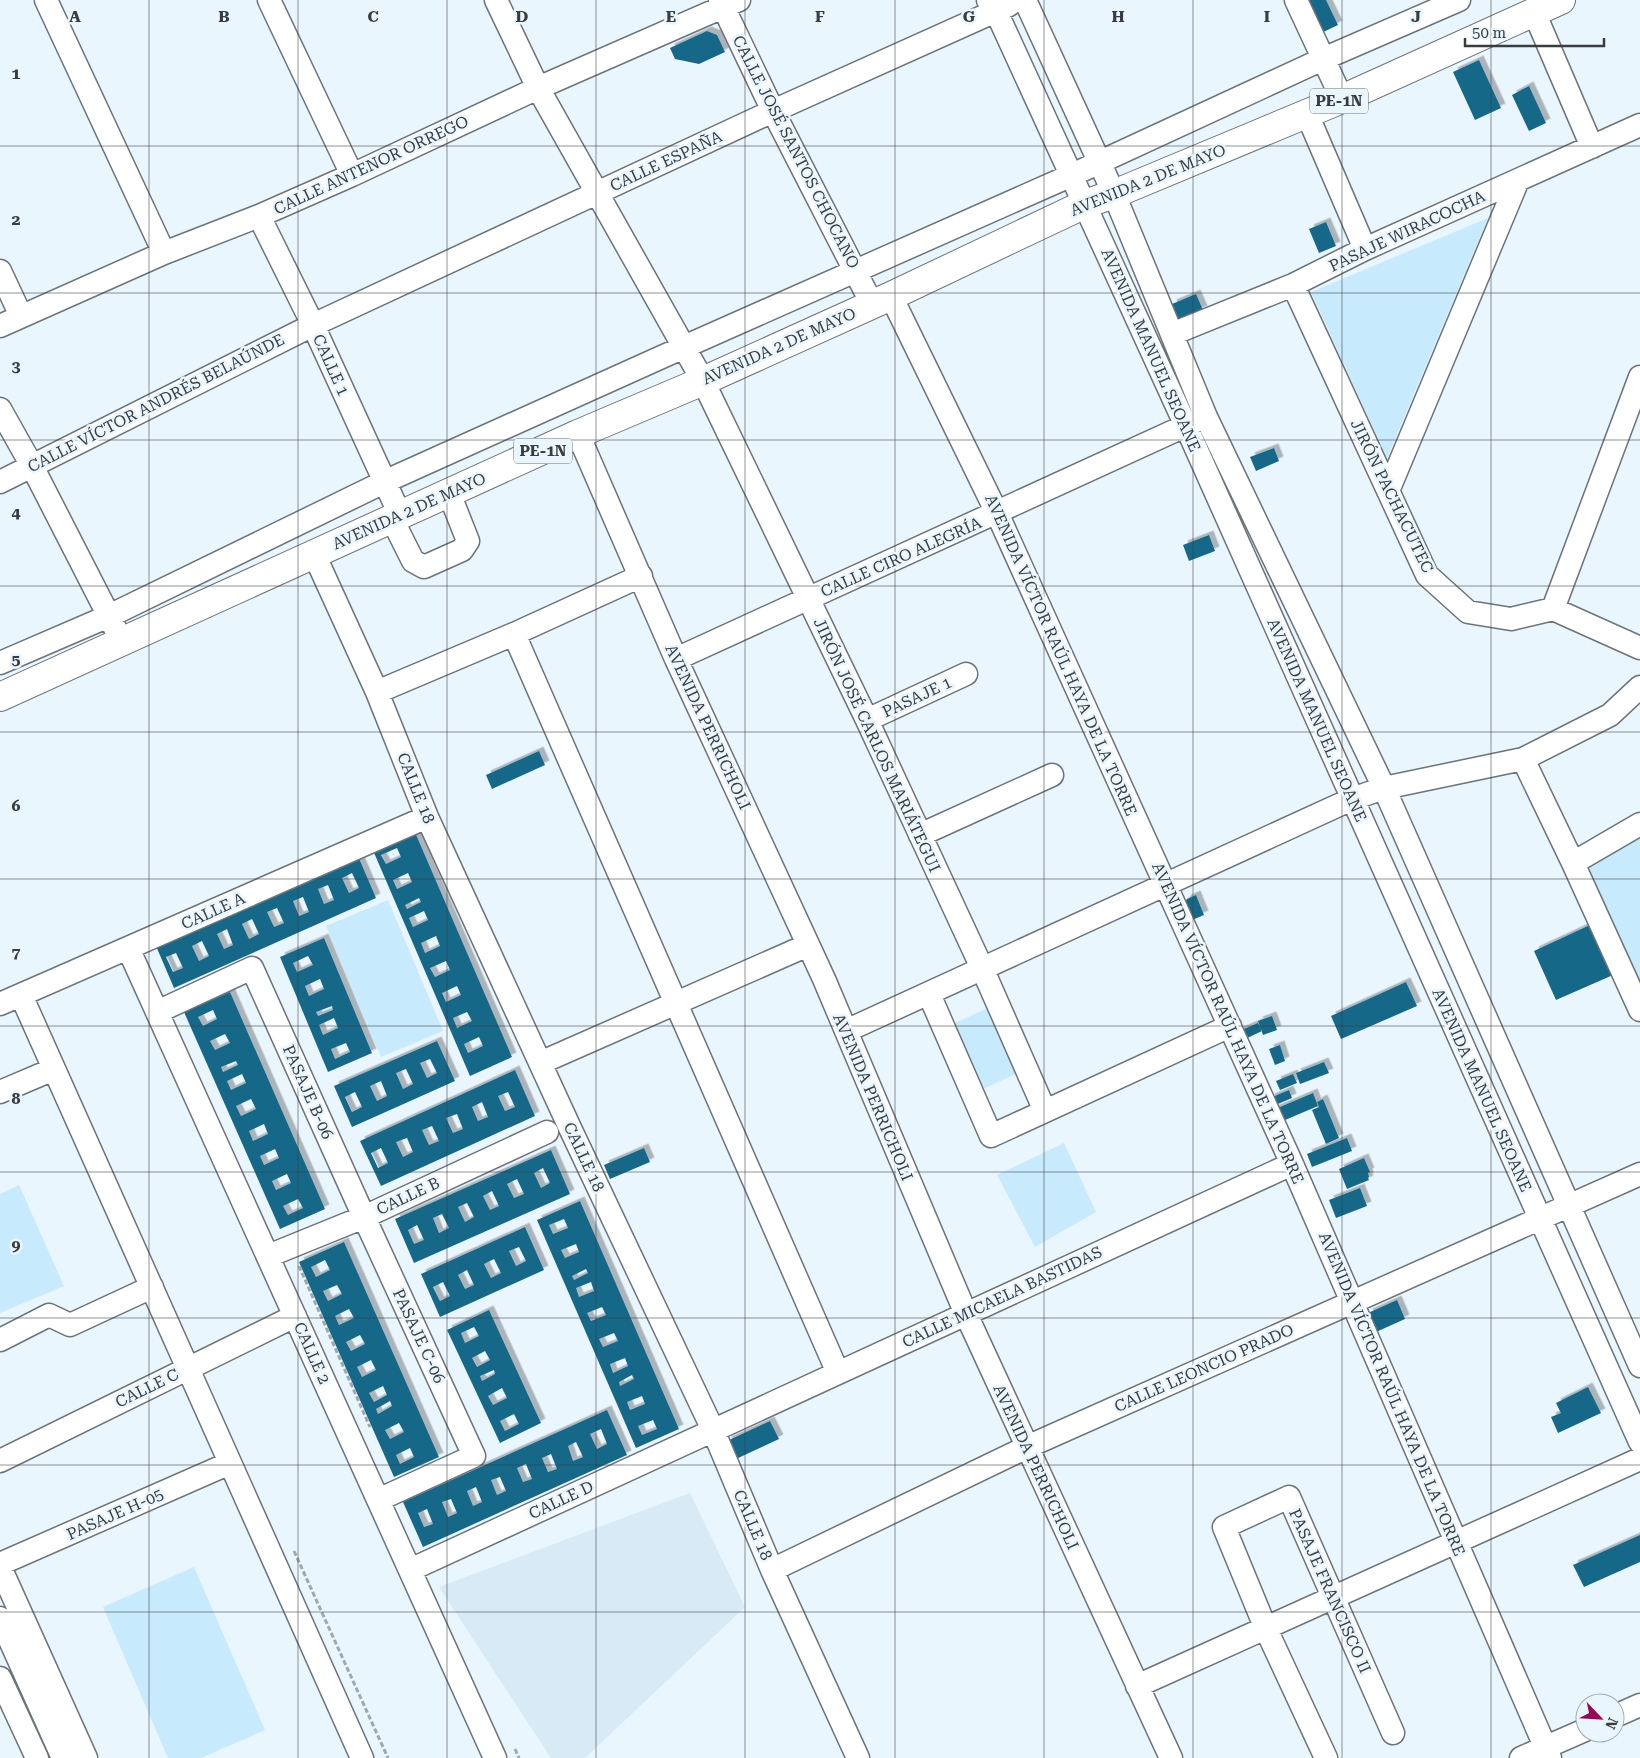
<svg xmlns="http://www.w3.org/2000/svg" width="1640" height="1758" font-family="'Roboto Serif',serif">
  <defs>
    <filter id="shadow"><feDropShadow dx="4.5" dy="-4.5" stdDeviation="0" flood-color="#0004"/></filter>
  </defs>
  <rect width="100%" height="100%" fill="#eaf6fd"/>
  <!-- built -->
  <path fill="#d7eaf5" d="M690 1493 745 1607 585 1758H551L439 1587Z"/>
  <!-- green -->
  <path fill="#c8eafd" d="M1488 218 1387 458 1311 292Z
    M1640 827V979L1630 984 1577 867Z
    M388 900 443 1031 381 1057 326 926Z
    M990 1007 1018 1073 983 1089 955 1023Z
    M1064 1143 1096 1212 1035 1247 997 1175Z
    M19 1185 64 1286 0 1313V1194Z
    M194 1567 265 1730 201 1758H168L103 1607Z"/>
  <!-- building -->
  <path fill="#176789" fill-rule="evenodd" filter="url(#shadow)" d="M1300 0H1326L1338 25 1317 35Z
    M707 31 717 35 725 52 699 64 675 59 670 48Z
    M1479 60 1501 108 1475 120 1453 72Z
    M1529 86 1546 123 1529 131 1512 95Z
    M1326 222 1336 246 1319 253 1309 229Z
    M1196 294 1203 310 1178 320 1172 304Z
    M1274 448 1279 461 1256 471 1250 457Z
    M1209 535 1215 551 1189 561 1183 545Z
    M539 751 545 765 492 789 486 775Z
    M414 830 512 1057 470 1076 372 848ZM397 848 401 857 386 864 381 855ZM408 873 412 882 397 889 393 880ZM419 898 421 902 407 909 405 905ZM424 911 428 920 413 927 409 918ZM436 936 440 946 425 953 421 943ZM446 961 450 970 435 977 430 968ZM457 986 461 995 446 1002 442 993ZM467 1012 472 1021 457 1028 453 1018ZM479 1037 483 1046 468 1053 464 1044Z
    M358 856 376 898 174 988 156 946ZM352 873 359 888 349 893 342 878ZM328 885 334 900 324 904 318 889ZM303 897 309 912 299 916 293 901ZM277 908 284 923 274 927 267 912ZM252 919 259 934 249 939 242 924ZM227 929 233 945 224 949 217 934ZM202 941 209 956 199 961 192 946ZM176 953 183 968 173 972 166 957Z
    M1196 895 1204 915 1190 921 1183 904 1187 899Z
    M1590 925 1613 975 1556 1000 1534 951Z
    M324 938 372 1053 328 1072 280 957ZM308 956 313 965 297 972 293 963ZM320 979 324 989 309 996 305 986ZM332 1006 333 1010 318 1016 316 1012ZM334 1018 338 1028 323 1035 319 1025ZM346 1043 350 1052 335 1059 331 1049Z
    M1406 982 1417 1006 1341 1039 1331 1016Z
    M230 992 325 1209 280 1229 184 1012ZM213 1010 217 1019 203 1026 198 1017ZM225 1034 230 1043 215 1050 210 1041ZM236 1061 238 1065 223 1072 221 1067ZM242 1074 246 1083 231 1090 227 1081ZM251 1099 256 1109 241 1116 236 1106ZM264 1124 268 1134 253 1141 249 1131ZM275 1149 279 1158 264 1165 260 1156ZM287 1174 291 1183 276 1190 272 1181ZM298 1199 303 1208 288 1215 283 1206Z
    M1272 1016 1277 1030 1263 1035 1258 1021Z
    M1258 1023 1262 1031 1241 1041 1237 1032Z
    M437 1041 455 1081 352 1127 334 1086ZM430 1059 437 1073 427 1078 420 1063ZM406 1069 413 1084 403 1089 396 1073ZM381 1081 387 1096 377 1101 370 1086ZM355 1092 362 1107 352 1112 345 1097Z
    M1280 1045 1285 1061 1275 1065 1269 1049Z
    M1324 1062 1329 1073 1300 1084 1296 1073Z
    M515 1070 535 1116 381 1186 360 1141ZM508 1092 515 1107 505 1111 498 1096ZM482 1102 488 1117 478 1121 472 1107ZM457 1114 463 1129 453 1133 446 1118ZM432 1126 439 1141 429 1145 422 1130ZM407 1138 413 1152 403 1157 396 1142ZM381 1148 388 1163 378 1168 371 1153Z
    M1293 1074 1297 1083 1280 1090 1276 1081Z
    M1289 1090 1292 1098 1273 1106 1270 1098Z
    M1313 1093 1318 1106 1278 1123 1273 1110Z
    M1323 1099 1339 1138 1326 1144 1312 1110 1319 1107 1317 1102Z
    M1347 1138 1352 1151 1312 1167 1307 1154Z
    M644 1148 650 1162 610 1179 604 1165Z
    M551 1150 570 1194 414 1263 395 1219ZM543 1168 550 1183 541 1188 534 1173ZM517 1179 524 1194 514 1198 507 1184ZM492 1191 499 1206 490 1210 483 1196ZM467 1203 474 1217 465 1222 458 1207ZM442 1214 449 1228 439 1233 433 1218ZM417 1225 424 1240 414 1244 408 1230Z
    M1364 1158 1370 1172 1368 1173 1369 1177 1368 1178 1369 1180 1347 1189 1339 1169Z
    M1360 1188 1367 1206 1336 1218 1329 1200Z
    M580 1201 679 1429 636 1448 537 1220ZM564 1219 568 1228 553 1234 549 1225ZM576 1244 579 1252 565 1258 561 1250ZM586 1269 588 1273 574 1280 572 1276ZM591 1282 594 1291 579 1297 576 1288ZM602 1307 606 1315 591 1321 587 1313ZM614 1333 618 1341 603 1347 599 1339ZM625 1358 628 1366 613 1373 610 1364ZM632 1375 634 1379 620 1386 619 1382ZM642 1396 645 1404 630 1410 627 1402ZM653 1420 657 1429 642 1435 638 1426Z
    M525 1227 544 1270 440 1317 421 1274ZM519 1247 526 1261 516 1266 509 1251ZM494 1259 501 1273 491 1278 484 1264ZM467 1270 474 1285 465 1289 458 1275ZM443 1282 450 1296 440 1301 433 1287Z
    M344 1242 439 1457 394 1477 299 1262ZM325 1260 330 1270 316 1277 311 1267ZM337 1285 342 1294 328 1301 323 1291ZM349 1309 354 1318 339 1325 335 1316ZM360 1335 365 1344 351 1351 346 1342ZM371 1360 376 1370 362 1377 357 1367ZM383 1386 387 1395 374 1402 369 1393ZM390 1401 392 1406 378 1414 376 1409ZM399 1423 404 1432 390 1439 385 1430ZM410 1448 414 1457 400 1464 396 1455Z
    M1397 1300 1405 1319 1376 1332 1368 1313Z
    M489 1310 541 1423 500 1443 447 1330ZM474 1327 479 1336 465 1343 461 1333ZM485 1351 490 1360 477 1367 472 1358ZM494 1370 495 1374 482 1381 480 1376ZM502 1388 507 1398 493 1405 488 1396ZM514 1414 519 1424 505 1431 500 1421Z
    M1588 1387 1601 1413 1558 1433 1551 1417 1561 1413 1556 1403Z
    M607 1410 627 1455 423 1547 403 1502ZM601 1429 607 1444 597 1449 590 1434ZM576 1442 583 1457 573 1461 568 1446ZM551 1454 557 1469 548 1472 542 1458ZM526 1464 532 1479 523 1482 517 1468ZM500 1477 506 1491 497 1495 491 1480ZM476 1487 482 1502 473 1506 467 1491ZM451 1499 457 1513 448 1517 442 1502ZM427 1509 433 1524 424 1527 418 1513Z
    M770 1421 779 1439 736 1459 727 1441Z
    M1640 1535V1562L1584 1587 1573 1565Z"/>
  <g fill="none" stroke-linecap="round" stroke-linejoin="round">
    <!-- minor casing -->
    <g stroke="#6a747a" stroke-width="25">
      <path id="minor" d="M46 0 164 253
        M269 0 352 175
        M496 0 538 88 703 381 867 720 982 968 1045 1111
        M720 0 773 111 872 304
        M988 0 996 11 1186 426 1640 1442
        M1025 0 1114 194 1206 417 1384 788 1640 1366
        M1296 0 1342 99
        M1534 12 1592 147
        M1307 114 1365 249
        M259 216 313 325 400 515
        M0 271 21 316
        M1293 285 1427 575 1468 612 1511 619 1553 609 1640 648
        M891 296 997 513 1292 1164 1550 1758
        M0 326 164 253 259 216 352 175 538 88 739 0
        M1172 334 1293 285 1365 249 1640 125
        M0 409 32 466 116 630
        M578 434 676 659 824 979 966 1314 1171 1758
        M0 482 313 325 773 111 1009 5
        M1388 491 1518 180
        M392 519 413 561 424 567 462 550 468 541 449 493
        M314 554 377 692 427 817 570 1128 713 1430 772 1570 858 1758
        M1553 609 1640 377
        M514 634 838 1373
        M676 659 1198 420
        M0 663 109 616 384 482 684 347 1072 175 1323 59 1459 0
        M377 692 514 634 641 576
        M867 720 966 674
        M1523 759 1573 863 1640 1010
        M920 835 1052 775
        M1573 863 1640 824
        M128 948 495 1758
        M929 994 991 1136 1230 1026
        M21 995 362 1758
        M0 1004 427 817
        M157 1012 252 968 364 1217 474 1456 378 1500
        M846 1031 1352 799 1384 788 1523 759 1610 715 1640 687
        M540 1063 808 945
        M0 1092 54 1069
        M268 1256 364 1217 547 1132
        M0 1340 49 1315 70 1325 152 1287
        M0 1461 295 1316
        M0 1564 230 1463
        M0 1567 86 1758
        M410 1570 1292 1164
        M772 1570 1027 1447 1640 1174
        M0 1618 63 1758
        M0 1678 37 1758
        M1137 1686 1640 1459
        M1615 1716 1640 1705
        M1326 1758 1266 1629 1224 1527 1289 1497 1393 1733
        M1521 1758 1585 1730"/>
    </g>
    <!-- highway casing -->
    <g stroke="#6a747a" stroke-width="30">
      <path id="highway" d="M0 697 578 434 703 381 891 296 1085 204 1114 194 1342 99 1561 0"/>
    </g>
    <!-- path -->
    <path stroke="#9fa8ad" stroke-width="3" stroke-dasharray="5 2.5" stroke-linecap="butt" d="M299 1266 370 1427
      M294 1551 388 1758
      M515 1749 519 1758"/>
    <!-- minor -->
    <use href="#minor" stroke="#fff" stroke-width="22"/>
    <!-- highway -->
    <use href="#highway" stroke="#fff" stroke-width="28"/>
  </g>
  <!-- grid -->
  <path fill="none" stroke="#393d40" stroke-width="1" stroke-opacity="0.55" d="M149 0V1758M298 0V1758M447 0V1758M596 0V1758M745 0V1758M895 0V1758M1044 0V1758M1193 0V1758M1342 0V1758M1491 0V1758M0 146H1640M0 293H1640M0 440H1640M0 586H1640M0 732H1640M0 879H1640M0 1026H1640M0 1172H1640M0 1318H1640M0 1465H1640M0 1612H1640"/>
  <g text-anchor="middle" dominant-baseline="central" stroke-width="5" stroke-linejoin="round" paint-order="stroke">
    <!-- shield labels -->
    <g fill="#eaf6fd" stroke="#6e7479" stroke-width="1">
      <rect x="1310" y="88.5" width="58" height="25" rx="4"/>
      <rect x="514" y="438.5" width="58" height="25" rx="4"/>
    </g>
    <g font-size="15" font-weight="bold" fill="#393d40">
      <text x="1339" y="101">PE-1N</text>
      <text x="543" y="451">PE-1N</text>
    </g>
    <!-- street labels -->
    <g font-size="16" fill="#393d40" stroke="#eaf6fd">
      <text transform="translate(796 152) rotate(63)">CALLE JOSÉ SANTOS CHOCANO</text>
      <text transform="translate(666 161) rotate(-25)">CALLE ESPAÑA</text>
      <text transform="translate(371 165) rotate(-25)">CALLE ANTENOR ORREGO</text>
      <text transform="translate(1148 180) rotate(-22)">AVENIDA 2 DE MAYO</text>
      <text transform="translate(1407 231) rotate(-25)">PASAJE WIRACOCHA</text>
      <text transform="translate(779 346) rotate(-24)">AVENIDA 2 DE MAYO</text>
      <text transform="translate(1151 350) rotate(66)">AVENIDA MANUEL SEOANE</text>
      <text transform="translate(331 365) rotate(66)">CALLE 1</text>
      <text transform="translate(156 403) rotate(-27)">CALLE VÍCTOR ANDRÉS BELAÚNDE</text>
      <text transform="translate(1392 496) rotate(64)">JIRÓN PACHACUTEC</text>
      <text transform="translate(409 511) rotate(-24)">AVENIDA 2 DE MAYO</text>
      <text transform="translate(901 557) rotate(-24)">CALLE CIRO ALEGRÍA</text>
      <text transform="translate(1061 655) rotate(66)">AVENIDA VÍCTOR RAÚL HAYA DE LA TORRE</text>
      <text transform="translate(917 697) rotate(-25)">PASAJE 1</text>
      <text transform="translate(1317 720) rotate(66)">AVENIDA MANUEL SEOANE</text>
      <text transform="translate(708 727) rotate(65)">AVENIDA PERRICHOLI</text>
      <text transform="translate(877 745) rotate(65)">JIRÓN JOSÉ CARLOS MARIÁTEGUI</text>
      <text transform="translate(416 788) rotate(68)">CALLE 18</text>
      <text transform="translate(213 911) rotate(-24)">CALLE A</text>
      <text transform="translate(1228 1023) rotate(66)">AVENIDA VÍCTOR RAÚL HAYA DE LA TORRE</text>
      <text transform="translate(1482 1090) rotate(66)">AVENIDA MANUEL SEOANE</text>
      <text transform="translate(308 1092) rotate(66)">PASAJE B-06</text>
      <text transform="translate(873 1097) rotate(67)">AVENIDA PERRICHOLI</text>
      <text transform="translate(584 1157) rotate(65)">CALLE 18</text>
      <text transform="translate(408 1196) rotate(-25)">CALLE B</text>
      <text transform="translate(1002 1297) rotate(-25)">CALLE MICAELA BASTIDAS</text>
      <text transform="translate(419 1336) rotate(65)">PASAJE C-06</text>
      <text transform="translate(312 1353) rotate(66)">CALLE 2</text>
      <text transform="translate(1204 1368) rotate(-24)">CALLE LEONCIO PRADO</text>
      <text transform="translate(147 1388) rotate(-26)">CALLE C</text>
      <text transform="translate(1392 1394) rotate(67)">AVENIDA VÍCTOR RAÚL HAYA DE LA TORRE</text>
      <text transform="translate(1036 1467) rotate(65)">AVENIDA PERRICHOLI</text>
      <text transform="translate(561 1500) rotate(-25)">CALLE D</text>
      <text transform="translate(115 1514) rotate(-24)">PASAJE H-05</text>
      <text transform="translate(753 1525) rotate(67)">CALLE 18</text>
      <text transform="translate(1330 1591) rotate(66)">PASAJE FRANCISCO II</text>
    </g>
  </g>
  <g font-size="16" text-anchor="middle" font-weight="bold" fill="#393d40" stroke="#eaf6fd" stroke-width="5" stroke-linejoin="round" paint-order="stroke">
    <text x="75" y="22">A</text>
    <text x="224" y="22">B</text>
    <text x="373" y="22">C</text>
    <text x="522" y="22">D</text>
    <text x="671" y="22">E</text>
    <text x="820" y="22">F</text>
    <text x="969" y="22">G</text>
    <text x="1118" y="22">H</text>
    <text x="1267" y="22">I</text>
    <text x="1416" y="22">J</text>
    <text x="16" y="79">1</text>
    <text x="16" y="225">2</text>
    <text x="16" y="372">3</text>
    <text x="16" y="518">4</text>
    <text x="16" y="665">5</text>
    <text x="16" y="811">6</text>
    <text x="16" y="958">7</text>
    <text x="16" y="1104">8</text>
    <text x="16" y="1251">9</text>
  </g>
  <!-- north arrow -->
  <g transform="translate(1600 1718) rotate(115)"><circle r="24" fill="#eaf6fd" stroke="#a3acb1"/>
  <path d="M0-4L9 19L0 12L-9 19Z" fill="#9a0758"/>
  <text y="-8" font-size="14" font-weight="bold" text-anchor="middle" fill="#393d40">N</text>
  </g>
  <!-- scale -->
  <path d="M1465 38v8h139v-8" fill="none" stroke="#393d40" stroke-width="2.5"/>
  <text x="1472" y="38" font-size="15" fill="#393d40" stroke="#eaf6fd" stroke-width="4" paint-order="stroke">50 m</text>
</svg>
